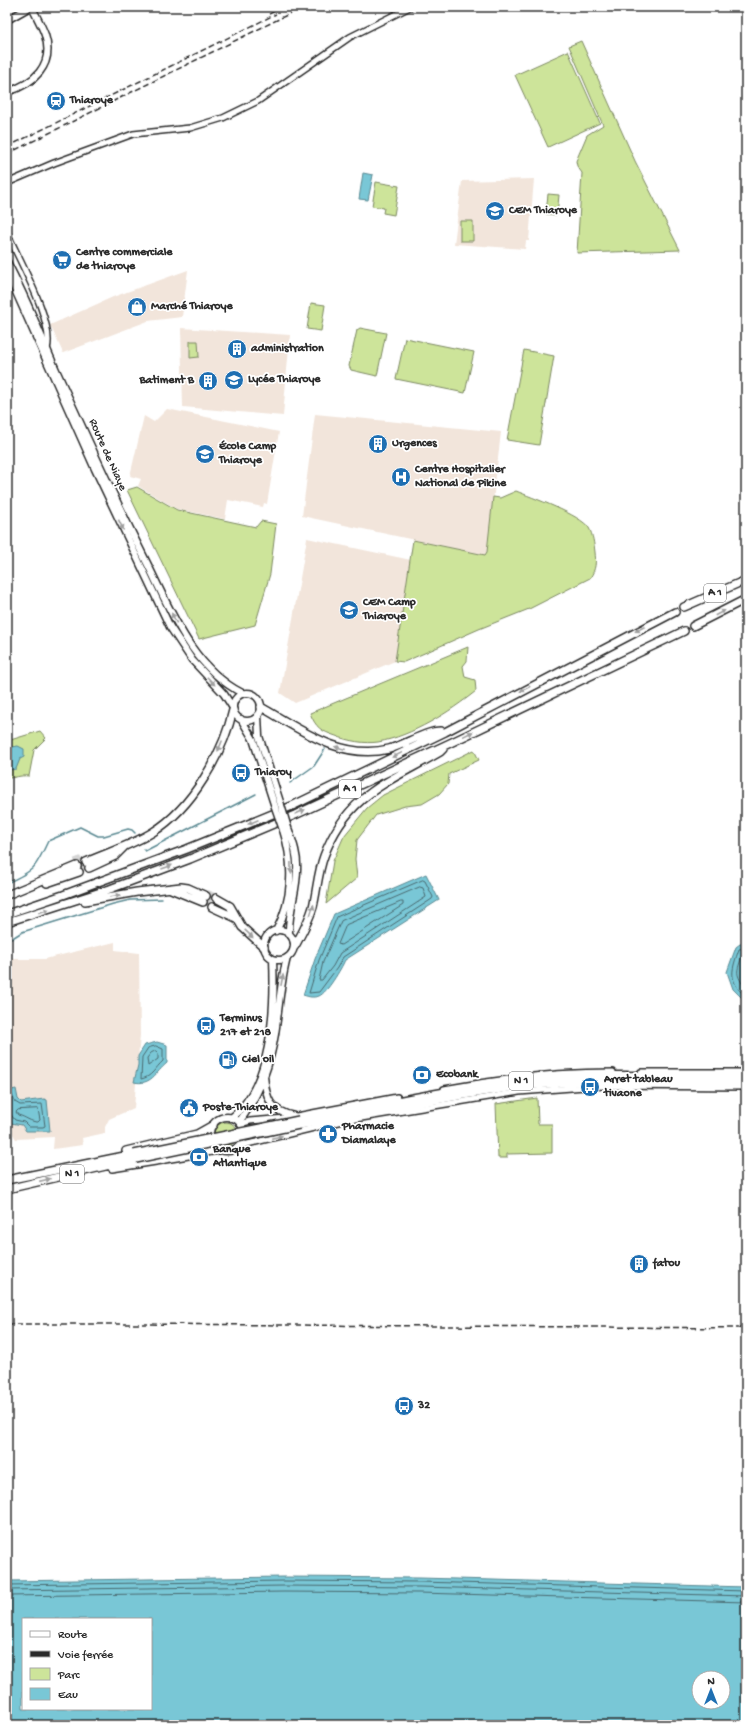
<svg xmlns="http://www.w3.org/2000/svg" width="753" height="1732" font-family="'Gochi Hand',sans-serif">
  <rect width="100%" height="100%" fill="#fff"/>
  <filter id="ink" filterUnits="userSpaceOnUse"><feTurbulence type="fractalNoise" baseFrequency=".025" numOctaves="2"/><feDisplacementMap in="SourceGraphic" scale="8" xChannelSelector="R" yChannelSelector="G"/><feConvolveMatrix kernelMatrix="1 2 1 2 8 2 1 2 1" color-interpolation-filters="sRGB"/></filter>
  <g filter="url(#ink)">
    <!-- built -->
    <path fill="#f2e5db" d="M534 179 529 241H526L525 249 454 244 462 181Z
      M188 270 182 317 148 321 63 353 50 325 113 297Z
      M181 328 290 335 283 416 183 407Z
      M167 409 279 432 267 504 264 503 263 507 228 500 225 519 177 509 138 486 141 479 130 476 144 416 154 422Z
      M315 414 501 432 487 554 485 555 302 516Z
      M307 538 411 560 395 661 295 703 280 693Z
      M115 942V950L139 953 140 1035 134 1108 109 1119 105 1127V1133L82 1138 83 1145 53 1149 54 1137 16 1139 7 1125V959H45Z"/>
    <!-- green -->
    <path fill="#cde49a" stroke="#7c8862" d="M581 41 635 161 680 250 577 253 582 173 577 166 576 161 587 135 603 125 569 46Z
      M568 51 600 123 548 147 515 75Z
      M376 182 399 186 394 215 383 213 384 208 372 206Z
      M548 194 559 195 557 215 546 214Z
      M460 221H473V241H460Z
      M311 303 325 305 321 331 307 329Z
      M360 328 386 333 377 376 351 370 349 366 357 330Z
      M405 338 474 352 465 393 396 379Z
      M190 341H198L199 357 190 358Z
      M524 350 554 356 539 445 507 440Z
      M137 487 177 510 256 527 261 521 276 524 270 574 255 625 199 639 127 490Z
      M516 491C531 497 581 515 589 528 593 535 594 544 595 552 596 562 596 569 590 578L529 609 479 629 404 662 395 661 413 540 485 555 487 552 493 497 500 498Z
      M468 647 467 661 463 666 465 677 475 680 476 691C450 712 412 736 378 742 365 744 348 741 336 736 321 731 316 728 310 713Z
      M40 731 46 738 34 750 29 776C19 775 16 778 7 778V741Z
      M474 750 479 760 449 774 448 784 439 794 422 804 405 806 376 815 357 840 355 859 357 878 326 904 333 861 344 836 367 808 383 795Z
      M537 1098 538 1124H552V1153L507 1154V1158H498L496 1104Z
      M214 1134a12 12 0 1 1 24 0a12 12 0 1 1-24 0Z"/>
    <!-- water -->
    <path fill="#79c7d6" stroke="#5a8992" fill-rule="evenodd" d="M363 173 373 175 368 200 359 199Z
      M18 746 24 749V757L20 759 16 769 10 770 7 765V751L12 747Z
      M426 874 439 900 345 960C341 969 327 993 319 996 313 998 309 997 303 995L315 959 334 914Z
      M740 944H746V1002L733 989 727 972 736 947Z
      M157 1042 167 1045V1063C156 1072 151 1086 134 1082L138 1065V1056L145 1045Z
      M16 1089 18 1099 21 1102 44 1099 47 1100 50 1131H26L22 1125 11 1123 7 1115V1091Z
      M284 1577 420 1578 746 1587V1725H7V1581ZM23 1619H151V1709H23ZM699 1678H723V1702H699Z"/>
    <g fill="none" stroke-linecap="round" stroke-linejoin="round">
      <!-- shore -->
      <path stroke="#4a696f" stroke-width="1" d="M423 880 425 881 433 897 432 899 343 957 337 968 319 992 309 993 319 960 337 917Z
        M420 887 423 888 426 897 340 953 333 966 322 980H319L323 962 341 921Z
        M401 902H403V905L341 945 338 944 346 925Z
        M746 948 739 949C732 970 727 980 746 997
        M746 953 743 954C736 973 735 973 746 989
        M156 1046 163 1049V1061C155 1068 152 1077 141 1079L142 1057 148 1048Z
        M156 1051 158 1053V1059L148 1066 147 1058 151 1053Z
        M7 1094 12 1095 15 1102 20 1105 42 1104 45 1126 43 1127H29L24 1122 15 1120 11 1115 7 1114
        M38 1109 40 1120 38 1122C30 1122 26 1117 18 1115L16 1112 18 1110Z
        M7 1585 284 1581 420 1582 746 1591
        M7 1590 284 1586 420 1587 746 1596
        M7 1596 284 1592 419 1593 746 1602"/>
      <!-- stream -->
      <path stroke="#5a8992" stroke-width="1.5" d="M290 783 314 766 325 749
        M143 849 145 851 256 794
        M7 883C35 870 35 869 48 841L80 827 98 836H104L128 829 132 830 135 833
        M7 940 11 939 22 932 113 904 130 900 162 899"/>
      <!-- highway-tunnel -->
      <path stroke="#d5d5d5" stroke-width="7" stroke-dasharray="7 3.5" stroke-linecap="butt" d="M75 862 85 858
        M78 869 88 865
        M207 893 216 898
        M204 899 213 904"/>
      <!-- minor casing -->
      <g stroke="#2b2b2b" stroke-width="8">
        <path id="minor" d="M7 183 54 163 133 134 190 128 223 118 258 101 350 37 410 7
          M7 232C18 259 55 322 47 349
          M641 1072H746
          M444 1089C501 1078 555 1072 613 1072
          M240 1124 250 1121 286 1118 397 1097
          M239 1146 343 1121 519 1092 598 1086 746 1087"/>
      </g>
      <!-- major casing -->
      <g stroke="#2b2b2b" stroke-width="9">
        <path id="major" d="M7 20 30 7
          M7 92C33 84 55 66 45 35 42 26 36 16 32 7
          M7 262C26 297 40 334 56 370 85 433 113 496 145 559 170 608 190 666 242 693
          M7 272 95 469 170 627 192 660 224 694 233 708
          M233 707a14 14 0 1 1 28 0a14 14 0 1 1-28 0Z
          M258 715 259 736 281 805
          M241 719 253 739 275 807
          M288 828C293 842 298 855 297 870 297 892 288 912 289 934
          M264 945a15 15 0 1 1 30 0a15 15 0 1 1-30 0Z
          M276 931C293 900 294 863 283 830
          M264 1076C266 1099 270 1111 294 1116
          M210 1134a17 17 0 1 1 34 0a17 17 0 1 1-34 0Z
          M231 1118C273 1085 275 1008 273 959
          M239 1122C258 1097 270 1065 275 1034 279 1009 280 984 287 958
          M162 1160 221 1150"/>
      </g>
      <!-- highway casing -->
      <g stroke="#2b2b2b" stroke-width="10">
        <path id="highway" d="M684 607 746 580
          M693 626 746 599
          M261 707C300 729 341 761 389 749 405 745 425 731 441 731
          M86 862C109 852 132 845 153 832 192 808 223 754 233 710
          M89 868 115 856 124 847
          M47 883 79 872
          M171 889 203 902
          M7 895 77 866
          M216 898 230 906 242 927 264 947
          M85 901 137 892 181 887 188 888 206 896
          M212 907 236 918
          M7 914 63 895 187 849 292 806 445 732 675 612
          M7 922 110 889 190 859 295 815 448 744 684 631
          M295 946C302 933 309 921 313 907 317 890 318 872 324 856 347 794 389 782 440 752L443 749
          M299 1120C375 1106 451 1088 528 1080 600 1072 674 1077 746 1077
          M299 1125C372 1114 443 1096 516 1087 592 1078 670 1083 746 1083
          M126 1151 197 1134 213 1125
          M112 1168 162 1160
          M7 1180 134 1154
          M7 1189 136 1159"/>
      </g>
      <!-- minor -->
      <use href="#minor" stroke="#fff" stroke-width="5"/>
      <!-- major -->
      <use href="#major" stroke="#fff" stroke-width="6"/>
      <!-- highway -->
      <use href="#highway" stroke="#fff" stroke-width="7"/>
      <!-- rail -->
      <path stroke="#2b2b2b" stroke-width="1.5" stroke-dasharray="6 3" stroke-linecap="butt" d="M269 14 283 7
        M7 147 276 14
        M7 154 303 7
        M7 1324H135L746 1328"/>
      <!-- major-bridge casing -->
      <g stroke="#2b2b2b" stroke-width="9" stroke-linecap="butt">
        <path id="major-bridge" d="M281 805 288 828
          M275 807 283 830"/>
      </g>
      <!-- highway-bridge casing -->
      <g stroke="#2b2b2b" stroke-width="10" stroke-linecap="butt">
        <path id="highway-bridge" d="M134 1154 299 1120
          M136 1159 299 1125"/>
      </g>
      <!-- major-bridge -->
      <use href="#major-bridge" stroke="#fff" stroke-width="6"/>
      <!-- highway-bridge -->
      <use href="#highway-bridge" stroke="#fff" stroke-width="7"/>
    </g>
    <!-- one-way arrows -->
    <defs><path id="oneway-solid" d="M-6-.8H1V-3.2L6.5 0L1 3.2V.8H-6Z"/></defs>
    <g fill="#a0a0a0">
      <use href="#oneway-solid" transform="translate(121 525) rotate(65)"/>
      <use href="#oneway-solid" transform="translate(720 613) rotate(-28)"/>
      <use href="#oneway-solid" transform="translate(174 618) rotate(-116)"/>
      <use href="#oneway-solid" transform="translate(640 629) rotate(153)"/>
      <use href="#oneway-solid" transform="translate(211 681) rotate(46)"/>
      <use href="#oneway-solid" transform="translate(525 689) rotate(152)"/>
      <use href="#oneway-solid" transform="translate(468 734) rotate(-26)"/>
      <use href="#oneway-solid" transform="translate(220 746) rotate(113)"/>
      <use href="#oneway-solid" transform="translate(340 748) rotate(-165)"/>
      <use href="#oneway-solid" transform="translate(397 755) rotate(154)"/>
      <use href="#oneway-solid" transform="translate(300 812) rotate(-25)"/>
      <use href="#oneway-solid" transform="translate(253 822) rotate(157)"/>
      <use href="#oneway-solid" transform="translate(167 867) rotate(-20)"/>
      <use href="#oneway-solid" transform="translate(291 868) rotate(89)"/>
      <use href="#oneway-solid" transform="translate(115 896) rotate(-10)"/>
      <use href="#oneway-solid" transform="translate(312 910) rotate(-73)"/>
      <use href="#oneway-solid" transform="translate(44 911) rotate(-17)"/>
      <use href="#oneway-solid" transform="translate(249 934) rotate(44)"/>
      <use href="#oneway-solid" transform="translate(282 980) rotate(-79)"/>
      <use href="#oneway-solid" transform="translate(277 1137) rotate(-13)"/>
      <use href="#oneway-solid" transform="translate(45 1180) rotate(-13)"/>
    </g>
  </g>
  <!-- icons -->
  <defs>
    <g id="station-disc" transform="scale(1)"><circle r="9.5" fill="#1f6fb2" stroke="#fff"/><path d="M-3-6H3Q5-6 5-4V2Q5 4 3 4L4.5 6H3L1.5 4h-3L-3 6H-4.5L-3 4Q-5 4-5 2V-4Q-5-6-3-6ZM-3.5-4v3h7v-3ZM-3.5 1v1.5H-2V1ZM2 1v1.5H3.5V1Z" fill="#fff"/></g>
    <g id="school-disc" transform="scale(1)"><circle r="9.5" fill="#1f6fb2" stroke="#fff"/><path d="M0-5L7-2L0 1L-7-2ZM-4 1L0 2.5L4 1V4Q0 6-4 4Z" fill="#fff"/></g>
    <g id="supermarket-disc" transform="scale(1)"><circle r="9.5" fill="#1f6fb2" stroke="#fff"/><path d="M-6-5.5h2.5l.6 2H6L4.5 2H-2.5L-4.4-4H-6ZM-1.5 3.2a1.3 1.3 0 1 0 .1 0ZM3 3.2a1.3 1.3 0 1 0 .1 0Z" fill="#fff"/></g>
    <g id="shop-disc" transform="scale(1)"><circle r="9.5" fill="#1f6fb2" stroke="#fff"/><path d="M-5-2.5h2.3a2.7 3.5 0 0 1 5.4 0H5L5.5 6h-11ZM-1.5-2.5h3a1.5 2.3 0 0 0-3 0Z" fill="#fff"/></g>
    <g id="building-disc" transform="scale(1)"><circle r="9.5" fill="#1f6fb2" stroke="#fff"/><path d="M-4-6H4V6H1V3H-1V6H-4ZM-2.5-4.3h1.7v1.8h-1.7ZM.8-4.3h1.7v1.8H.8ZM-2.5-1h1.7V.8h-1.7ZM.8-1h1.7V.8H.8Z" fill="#fff"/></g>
    <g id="hospital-disc" transform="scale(1)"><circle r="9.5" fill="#1f6fb2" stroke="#fff"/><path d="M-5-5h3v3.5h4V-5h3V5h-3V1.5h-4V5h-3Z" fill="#fff"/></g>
    <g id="bus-disc" transform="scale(1)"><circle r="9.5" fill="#1f6fb2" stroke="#fff"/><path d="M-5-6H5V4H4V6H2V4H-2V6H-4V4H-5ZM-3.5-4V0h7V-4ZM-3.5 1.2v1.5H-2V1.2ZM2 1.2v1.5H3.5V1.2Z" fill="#fff"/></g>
    <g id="fuel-disc" transform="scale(1)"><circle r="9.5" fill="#1f6fb2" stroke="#fff"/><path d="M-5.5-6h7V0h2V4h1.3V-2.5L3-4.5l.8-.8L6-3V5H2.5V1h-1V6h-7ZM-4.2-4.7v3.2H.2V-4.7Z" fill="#fff"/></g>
    <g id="bank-disc" transform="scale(1)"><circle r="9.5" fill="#1f6fb2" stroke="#fff"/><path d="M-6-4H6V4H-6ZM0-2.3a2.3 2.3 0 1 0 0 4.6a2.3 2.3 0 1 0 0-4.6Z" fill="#fff"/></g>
    <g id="civic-disc" transform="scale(1)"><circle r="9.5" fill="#1f6fb2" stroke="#fff"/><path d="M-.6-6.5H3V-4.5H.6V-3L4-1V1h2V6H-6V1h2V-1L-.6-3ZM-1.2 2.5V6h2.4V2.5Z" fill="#fff"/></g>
    <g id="pharmacy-disc" transform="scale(1)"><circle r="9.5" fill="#1f6fb2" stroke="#fff"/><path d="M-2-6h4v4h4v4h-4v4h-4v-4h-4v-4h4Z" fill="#fff"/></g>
  </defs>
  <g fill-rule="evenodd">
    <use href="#station-disc" x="56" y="101"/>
    <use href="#school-disc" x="495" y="211"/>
    <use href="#supermarket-disc" x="62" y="260"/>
    <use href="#shop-disc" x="137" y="307"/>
    <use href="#building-disc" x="237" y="349"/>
    <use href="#school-disc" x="234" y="380"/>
    <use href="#building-disc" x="208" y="381"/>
    <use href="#building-disc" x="378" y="444"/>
    <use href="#school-disc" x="205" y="454"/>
    <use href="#hospital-disc" x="401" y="477"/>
    <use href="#school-disc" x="349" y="610"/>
    <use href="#bus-disc" x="241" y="773"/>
    <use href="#bus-disc" x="206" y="1026"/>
    <use href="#fuel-disc" x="228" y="1060"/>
    <use href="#bank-disc" x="422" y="1075"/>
    <use href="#bus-disc" x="590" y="1087"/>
    <use href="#civic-disc" x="189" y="1108"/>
    <use href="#pharmacy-disc" x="328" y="1134"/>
    <use href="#bank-disc" x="199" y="1157"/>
    <use href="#building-disc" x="639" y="1264"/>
    <use href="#bus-disc" x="404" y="1406"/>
  </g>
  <g text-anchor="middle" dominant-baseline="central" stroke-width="3.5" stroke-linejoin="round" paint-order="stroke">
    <!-- shield labels -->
    <g fill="#fff" stroke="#6b6b6b" stroke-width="1">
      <rect x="704" y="584" width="22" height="18" rx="3"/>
      <rect x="339" y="780" width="22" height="18" rx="3"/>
      <rect x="509" y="1072" width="24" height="18" rx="3"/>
      <rect x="60" y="1165" width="24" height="18" rx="3"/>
    </g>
    <g font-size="11" font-weight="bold" fill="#2b2b2b">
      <text x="715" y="593">A 1</text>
      <text x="350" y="789">A 1</text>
      <text x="521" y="1081">N 1</text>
      <text x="72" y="1174">N 1</text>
    </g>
    <!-- poi labels -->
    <g font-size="12" font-weight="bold" fill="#2b2b2b" stroke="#fff" text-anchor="start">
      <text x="70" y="101">Thiaroye</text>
      <text x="509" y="211">CEM Thiaroye</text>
      <text x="76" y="253">Centre commerciale<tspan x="76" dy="14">de thiaroye</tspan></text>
      <text x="151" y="307">Marché Thiaroye</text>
      <text x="251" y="349">administration</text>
      <text x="248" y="380">Lycée Thiaroye</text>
      <text x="194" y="381" text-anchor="end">Batiment B</text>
      <text x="392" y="444">Urgences</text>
      <text x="219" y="447">École Camp<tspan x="219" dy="14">Thiaroye</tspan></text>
      <text x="415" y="470">Centre Hospitalier<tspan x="415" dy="14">National de Pikine</tspan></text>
      <text x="363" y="603">CEM Camp<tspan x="363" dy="14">Thiaroye</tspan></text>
      <text x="255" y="773">Thiaroy</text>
      <text x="220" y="1019">Terminus<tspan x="220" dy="14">217 et 218</tspan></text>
      <text x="242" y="1060">Ciel oil</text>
      <text x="436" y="1075">Ecobank</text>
      <text x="604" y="1080">Arret tableau<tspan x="604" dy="14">tivaone</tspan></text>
      <text x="203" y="1108">Poste-Thiaroye</text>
      <text x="342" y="1127">Pharmacie<tspan x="342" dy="14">Diamalaye</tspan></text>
      <text x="213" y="1150">Banque<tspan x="213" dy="14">Atlantique</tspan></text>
      <text x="653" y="1264">fatou</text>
      <text x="418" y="1406">32</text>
    </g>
    <!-- street labels -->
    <g font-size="12" fill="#2b2b2b" stroke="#fff">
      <text transform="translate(107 455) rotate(66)">Route de Niaye</text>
    </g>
  </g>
  <!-- margin -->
  <rect width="753" height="1732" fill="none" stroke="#fff" stroke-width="24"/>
  <rect x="12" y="12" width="729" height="1708" fill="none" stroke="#2b2b2b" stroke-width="1.5" filter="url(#ink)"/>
  <!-- legend -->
  <rect x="22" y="1618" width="130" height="92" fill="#ffffff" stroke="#aaaaaa"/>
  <rect x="30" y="1631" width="20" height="6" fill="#ffffff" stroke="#aaaaaa"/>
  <text x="58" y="1638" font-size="12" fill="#2b2b2b">Route</text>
  <rect x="30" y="1651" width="20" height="6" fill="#2b2b2b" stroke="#aaaaaa"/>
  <text x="58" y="1658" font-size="12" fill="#2b2b2b">Voie ferrée</text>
  <rect x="30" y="1668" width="20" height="12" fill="#cde49a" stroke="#aaaaaa"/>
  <text x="58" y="1678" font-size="12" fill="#2b2b2b">Parc</text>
  <rect x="30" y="1688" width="20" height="12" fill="#79c7d6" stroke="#aaaaaa"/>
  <text x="58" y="1698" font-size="12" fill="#2b2b2b">Eau</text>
  <!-- north arrow -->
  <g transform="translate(711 1690)"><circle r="19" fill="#ffffff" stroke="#aaaaaa"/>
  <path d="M0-3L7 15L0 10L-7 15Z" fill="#1f6fb2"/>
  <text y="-6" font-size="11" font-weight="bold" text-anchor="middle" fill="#2b2b2b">N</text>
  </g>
</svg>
